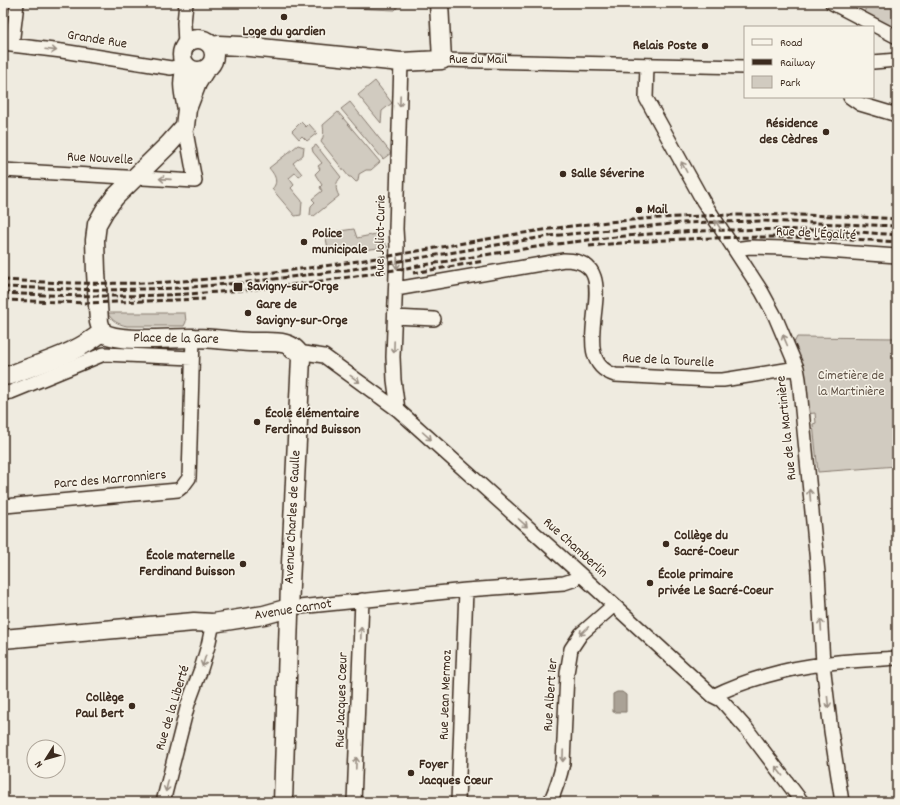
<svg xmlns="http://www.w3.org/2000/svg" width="900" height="805" font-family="Dekko,sans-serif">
  <rect width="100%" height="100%" fill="#efebe0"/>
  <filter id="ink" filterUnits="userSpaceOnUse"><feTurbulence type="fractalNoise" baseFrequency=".025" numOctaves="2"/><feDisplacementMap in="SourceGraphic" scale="8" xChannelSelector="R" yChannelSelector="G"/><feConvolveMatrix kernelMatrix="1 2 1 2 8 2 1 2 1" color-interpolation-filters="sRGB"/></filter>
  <g filter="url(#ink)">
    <!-- green -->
    <path fill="#d1cbc0" stroke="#867a6f" d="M322 3H397V8L395 10 328 7Z
      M866 3H897V34L864 17Z
      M375 81 392 103 382 111 381 123 358 95Z
      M350 102 391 153 383 159 341 109Z
      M338 112 380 162 371 170H366L359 174 358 181 356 182 351 177H349L321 142C324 136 324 132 323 125Z
      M301 122 306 127 309 124 317 133 307 141 302 136 299 139 292 131Z
      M298 145 304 147 303 155 293 163 302 174 299 176 295 173 289 178 294 185 291 188 302 201 301 215 295 216 272 189C279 182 275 175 269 168Z
      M316 145 341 177C335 183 335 189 339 196L314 216 310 215 311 206 315 202 312 199 322 191 320 187 322 185 315 174 320 169 318 166 322 163 313 152 312 148Z
      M354 229 357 238 376 234 388 247 329 254 325 233Z
      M107 313H185L186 322 184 326H127C117 324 113 321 107 313Z
      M797 337 897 338V466L818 472 813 424 816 423 815 413 805 414 802 372 794 343Z"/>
    <!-- water -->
    <path fill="#aaa296" stroke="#7e7266" d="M617 692H622L626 695V712H613V694Z"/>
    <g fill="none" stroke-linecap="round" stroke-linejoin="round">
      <!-- street casing -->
      <g stroke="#3b2a1e" stroke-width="16">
        <path id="street" d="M832 3 897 37
          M3 44 62 51 171 68 185 65
          M12 45 17 3
          M185 45 184 23 186 3
          M442 60 745 67
          M873 62 897 60
          M647 65 646 98 703 201 762 292 775 316 797 368 799 379 818 573 823 664 831 731 842 802
          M850 97 860 104 897 115
          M3 170 195 181 185 126
          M734 249 750 247 784 248 897 256
          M396 289 564 260C634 260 559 358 615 375L710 380H723L797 368
          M395 317 434 319
          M291 351 324 356 398 410 580 574 713 696 721 700 746 728 802 802
          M3 393 11 392 104 354 192 358
          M398 410 394 380 393 357 397 246 396 229 401 62
          M5 506 178 490 183 486 189 478 193 337
          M289 608 466 590 564 583 573 580 580 574
          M713 696C745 680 788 668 824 664 848 660 873 660 897 658
          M163 802 188 704 201 669 208 646 213 623
          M354 802 362 600
          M458 802 466 590
          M550 802C556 789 560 777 563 763L567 673 571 649 581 634 614 605"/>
      </g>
      <!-- secondary casing -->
      <g stroke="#3b2a1e" stroke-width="21">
        <path id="secondary" d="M182 55a16 16 0 1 1 32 0a16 16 0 1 1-32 0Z
          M211 46 219 45 240 46 401 62 442 60 439 3
          M187 67C180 81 184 94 187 109
          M102 332C118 344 173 337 195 338 213 338 231 341 250 342 266 343 294 337 301 358L290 584 283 802
          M102 332 99 322 96 272 95 240 97 224 105 210 115 197 169 144 185 126 187 109 197 83 205 70
          M3 376 11 375C44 361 74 355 102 332
          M3 639 194 622 213 623 264 615 289 608"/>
      </g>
      <!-- street -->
      <use href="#street" stroke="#f7f3e8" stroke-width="13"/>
      <!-- secondary -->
      <use href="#secondary" stroke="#f7f3e8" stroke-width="18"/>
      <!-- rail -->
      <path stroke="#3b2a1e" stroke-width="3" stroke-dasharray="6 3" stroke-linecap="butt" d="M589 246C692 236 794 234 897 242
        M413 273 484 261
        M3 280C51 283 99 284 147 283 199 281 250 275 300 269 403 257 505 232 608 222 704 213 801 213 897 219
        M3 287 105 290 179 288 241 283 347 270 550 236 681 223 760 221 897 226
        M3 293C93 298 184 297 273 287 392 274 508 247 626 236 715 228 808 227 897 235
        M3 300 86 303 205 299"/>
    </g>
    <!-- one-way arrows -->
    <defs><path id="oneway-shaft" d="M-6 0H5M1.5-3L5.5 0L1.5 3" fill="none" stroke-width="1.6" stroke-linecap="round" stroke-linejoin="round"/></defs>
    <g stroke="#998e83">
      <use href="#oneway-shaft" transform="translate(51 50) rotate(7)"/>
      <use href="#oneway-shaft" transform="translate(400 101) rotate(92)"/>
      <use href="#oneway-shaft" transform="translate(684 167) rotate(-118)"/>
      <use href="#oneway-shaft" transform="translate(165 179) rotate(-176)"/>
      <use href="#oneway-shaft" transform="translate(718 225) rotate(-123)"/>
      <use href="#oneway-shaft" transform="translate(397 263) rotate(92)"/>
      <use href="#oneway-shaft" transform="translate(785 340) rotate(-113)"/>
      <use href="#oneway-shaft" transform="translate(394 347) rotate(92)"/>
      <use href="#oneway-shaft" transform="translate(355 379) rotate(36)"/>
      <use href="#oneway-shaft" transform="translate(427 436) rotate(42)"/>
      <use href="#oneway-shaft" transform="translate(810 495) rotate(-95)"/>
      <use href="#oneway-shaft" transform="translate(523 523) rotate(42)"/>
      <use href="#oneway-shaft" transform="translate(821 625) rotate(-94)"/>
      <use href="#oneway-shaft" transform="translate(584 631) rotate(137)"/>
      <use href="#oneway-shaft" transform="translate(361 633) rotate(-88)"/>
      <use href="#oneway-shaft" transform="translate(204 661) rotate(107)"/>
      <use href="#oneway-shaft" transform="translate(828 702) rotate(84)"/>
      <use href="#oneway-shaft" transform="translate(563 756) rotate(92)"/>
      <use href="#oneway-shaft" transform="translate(356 763) rotate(-88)"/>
      <use href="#oneway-shaft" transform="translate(779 771) rotate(-127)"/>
      <use href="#oneway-shaft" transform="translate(167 786) rotate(103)"/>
    </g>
  </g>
  <!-- markers -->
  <g fill="#3b2a1e" stroke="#f7f3e8" stroke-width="1.5">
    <circle cx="284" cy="17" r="4"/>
    <circle cx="705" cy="46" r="4"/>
    <circle cx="826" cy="132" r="4"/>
    <circle cx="563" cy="174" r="4"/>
    <circle cx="639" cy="210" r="4"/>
    <circle cx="304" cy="242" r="4"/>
    <rect x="233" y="282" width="10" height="10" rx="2"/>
    <circle cx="248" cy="313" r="4"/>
    <circle cx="257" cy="422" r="4"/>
    <circle cx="666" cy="544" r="4"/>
    <circle cx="243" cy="564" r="4"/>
    <circle cx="650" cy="583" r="4"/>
    <circle cx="132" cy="706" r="4"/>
    <circle cx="411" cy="773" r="4"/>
  </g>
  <g text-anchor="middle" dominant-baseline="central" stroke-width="3" stroke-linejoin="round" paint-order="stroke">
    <!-- poi labels -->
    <g font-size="14" font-weight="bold" fill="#3b2a1e" stroke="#f7f3e8" text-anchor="start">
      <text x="284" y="32" text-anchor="middle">Loge du gardien</text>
      <text x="697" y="46" text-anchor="end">Relais Poste</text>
      <text x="818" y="124" text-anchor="end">Résidence<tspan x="818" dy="16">des Cèdres</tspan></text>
      <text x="571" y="174">Salle Séverine</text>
      <text x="647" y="210">Mail</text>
      <text x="312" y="234">Police<tspan x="312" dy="16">municipale</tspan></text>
      <text x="247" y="287">Savigny-sur-Orge</text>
      <text x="256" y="305">Gare de<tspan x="256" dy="16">Savigny-sur-Orge</tspan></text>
      <text x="265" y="414">École élémentaire<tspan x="265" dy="16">Ferdinand Buisson</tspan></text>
      <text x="674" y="536">Collège du<tspan x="674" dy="16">Sacré-Coeur</tspan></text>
      <text x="235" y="556" text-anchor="end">École maternelle<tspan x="235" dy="16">Ferdinand Buisson</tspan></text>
      <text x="658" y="575">École primaire<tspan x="658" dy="16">privée Le Sacré-Coeur</tspan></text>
      <text x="124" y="698" text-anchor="end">Collège<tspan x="124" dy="16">Paul Bert</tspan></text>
      <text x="419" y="765">Foyer<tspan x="419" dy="16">Jacques Cœur</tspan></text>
    </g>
    <!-- street labels -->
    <g font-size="14" fill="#3b2a1e" stroke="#f7f3e8">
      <text transform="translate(97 40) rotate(9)">Grande Rue</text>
      <text x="478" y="60">Rue du Mail</text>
      <text transform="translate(100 159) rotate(3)">Rue Nouvelle</text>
      <text transform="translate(816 234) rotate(3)">Rue de l'Égalité</text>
      <text transform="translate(381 236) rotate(-89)">Rue Joliot-Curie</text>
      <text transform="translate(176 339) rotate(1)">Place de la Gare</text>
      <text transform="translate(668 361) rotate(3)">Rue de la Tourelle</text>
      <text transform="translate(787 428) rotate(-96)">Rue de la Martinière</text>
      <text transform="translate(110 480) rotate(-5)">Parc des Marronniers</text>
      <text transform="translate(293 517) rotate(-87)">Avenue Charles de Gaulle</text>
      <text transform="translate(575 548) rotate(42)">Rue Chamberlin</text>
      <text transform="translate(293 610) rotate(-9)">Avenue Carnot</text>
      <text transform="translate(446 695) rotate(-88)">Rue Jean Mermoz</text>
      <text transform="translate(551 695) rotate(-86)">Rue Albert 1er</text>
      <text transform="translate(342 700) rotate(-88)">Rue Jacques Cœur</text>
      <text transform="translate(173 708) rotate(-73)">Rue de la Liberté</text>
    </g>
    <!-- park labels -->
    <g font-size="14" fill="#605246" stroke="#f7f3e8">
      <text x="851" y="376">Cimetière de<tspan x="851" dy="16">la Martinière</tspan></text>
    </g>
  </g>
  <!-- margin -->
  <rect width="900" height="805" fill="none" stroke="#f7f3e8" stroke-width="16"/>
  <rect x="8" y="8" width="884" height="789" fill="none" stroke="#3b2a1e" stroke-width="1.5" filter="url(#ink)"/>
  <!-- legend -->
  <rect x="744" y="26" width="130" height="72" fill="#f7f3e8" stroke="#aca397"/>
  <rect x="752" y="39" width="20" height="6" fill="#f7f3e8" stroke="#aca397"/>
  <text x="780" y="46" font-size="12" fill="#3b2a1e">Road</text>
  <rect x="752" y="59" width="20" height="6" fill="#3b2a1e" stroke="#aca397"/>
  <text x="780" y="66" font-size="12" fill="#3b2a1e">Railway</text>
  <rect x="752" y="76" width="20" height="12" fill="#d1cbc0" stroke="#aca397"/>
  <text x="780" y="86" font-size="12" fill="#3b2a1e">Park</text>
  <!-- north arrow -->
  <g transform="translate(46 759) rotate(233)"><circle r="19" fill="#f7f3e8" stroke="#aca397"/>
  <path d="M0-3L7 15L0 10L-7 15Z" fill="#3b2a1e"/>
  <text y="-6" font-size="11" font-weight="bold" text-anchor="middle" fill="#3b2a1e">N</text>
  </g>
</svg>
